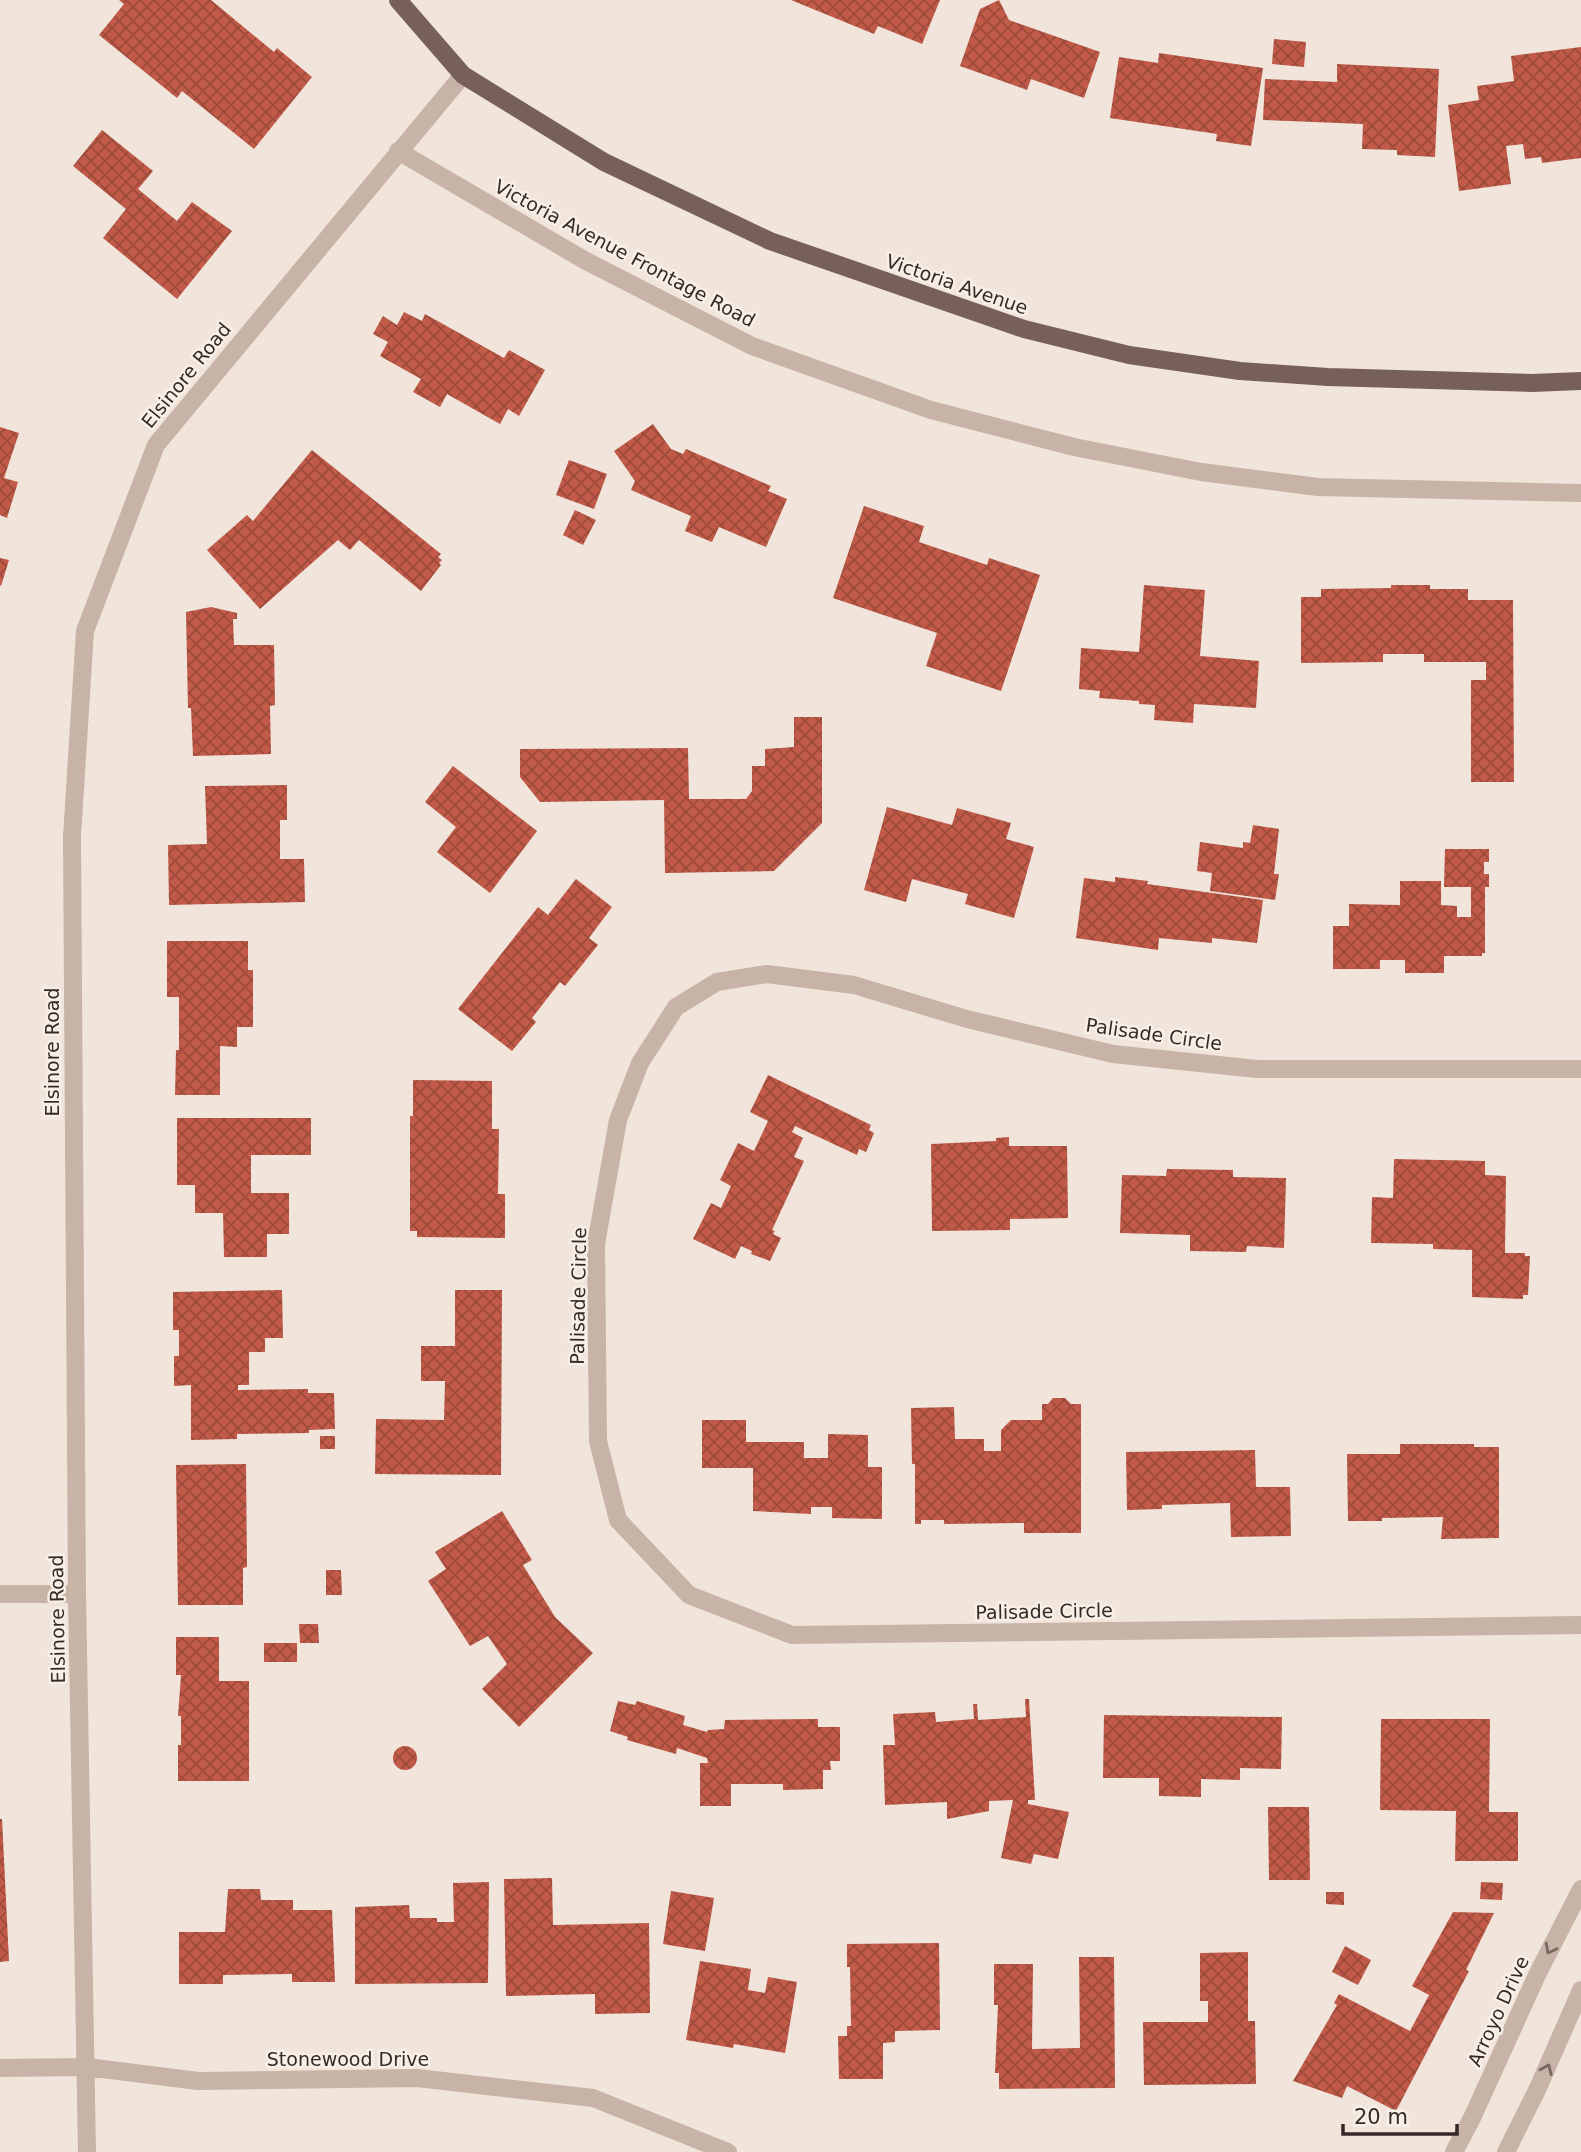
<svg xmlns="http://www.w3.org/2000/svg" width="1581" height="2152" font-family="'DejaVu Sans',sans-serif">
  <defs>
    <pattern id="building-cross-hatch" width="8" height="8" patternUnits="userSpaceOnUse" patternTransform="scale(1.75)"><rect width="8" height="8" fill="#c15a48"/><path d="M0 0l8 8M0 8l8-8" fill="none" stroke="#9e4b3c"/></pattern>
  </defs>
  <rect width="100%" height="100%" fill="#f1e4db"/>
  <!-- building -->
  <path fill="url(#building-cross-hatch)" d="M119 0H211L274 52 277 48 312 77 254 149 182 91 177 98 99 35 124 4Z
    M791 0H940L922 44 878 26 874 34Z
    M999 0 1009 20 1100 52 1084 98 1031 79 1027 90 960 66 980 9Z
    M1274 39 1306 42 1304 67 1272 64Z
    M1581 47V158L1542 163 1541 157 1525 159 1523 144 1506 146 1511 184 1459 191 1448 105 1479 100 1477 86 1514 81 1511 56Z
    M1159 53 1263 68 1251 146 1216 141 1217 134 1110 118 1119 57 1158 63Z
    M1337 64 1439 69 1435 157 1397 155V150L1362 149 1363 124 1263 120 1265 79 1337 82Z
    M102 130 153 171 138 189 177 221 192 202 232 231 177 299 103 238 126 209 73 166Z
    M404 312 422 321 425 314 504 358 509 350 545 370 519 416 508 409 500 424 447 394 440 407 413 392 421 379 380 356 388 342 373 334 383 316 397 325Z
    M653 424 671 449 683 454 686 449 771 486 768 491 787 499 766 547 719 527 712 542 685 531 691 516 631 490 635 481 614 451Z
    M0 427 19 433 4 478 18 482 7 518 0 515Z
    M312 450 441 554 438 557 442 560 439 563 441 565 421 591 359 540 350 550 338 540 260 609 207 550 247 515 253 521Z
    M569 460 607 474 594 509 556 495Z
    M864 506 924 526 919 542 987 565 989 558 1040 575 1001 691 926 666 937 633 833 598Z
    M575 510 596 520 583 545 563 535Z
    M0 558 9 560 1 586 0 585Z
    M1144 585 1205 590 1200 656 1259 661 1256 708 1194 704 1193 723 1154 720 1155 705 1139 704V701L1099 698 1100 691 1079 689 1081 648 1139 652Z
    M1391 585H1430V589H1468V600H1513L1514 782H1471V680H1486V662H1424V654H1383V662L1301 663V597H1321V589L1391 588Z
    M211 607 237 613V619H233L234 645H274L275 705 270 706 271 754 193 756 191 708H188L186 612Z
    M794 717H822V823L774 871 665 873 664 800 540 802 520 777V749L688 748 689 799H746L752 791V766H765V749L794 747Z
    M453 766 537 831 490 893 437 852 456 827 425 802Z
    M287 785V820H280V859H304L305 902 169 905 168 845 207 844 205 786Z
    M887 807 952 825 957 808 1011 823 1006 839 1034 847 1014 918 965 904 968 894 912 879 906 902 864 890Z
    M1253 825 1279 829 1274 874H1279L1275 900 1210 891 1212 873 1197 871 1200 842 1243 848V842L1250 843Z
    M1445 849H1489V862H1484V874H1489V887H1485V953H1482V956H1444V973H1405V960H1380V969H1333V926H1349V904L1400 905V881H1441V905L1457 906V917H1471V887H1444Z
    M1115 877 1148 881 1147 884 1263 900 1257 943 1212 938V943L1159 938 1158 950 1076 938 1084 878 1115 882Z
    M576 879 612 907 589 938 598 945 565 986 560 982 532 1018 536 1022 512 1051 458 1009 538 907 548 915Z
    M167 941H248V970H253V1027H237V1047L220 1046V1095H175L176 1050H179V997H167Z
    M768 1075 871 1125 869 1130 874 1133 866 1152 859 1149 857 1155 795 1126 792 1132 803 1138 794 1157 804 1161 772 1230 775 1231 773 1234 781 1238 770 1261 751 1254 752 1251 741 1246 735 1259 693 1239 711 1203 721 1208 731 1186 720 1180 738 1143 754 1151 768 1121 750 1112Z
    M413 1080 492 1081V1129H499L498 1194H505V1238L417 1237V1231H410V1116H413Z
    M177 1118H311V1155H251V1193H289V1234H267V1257H224L223 1213H195V1185H177Z
    M1009 1137V1146H1067L1068 1218 1010 1219V1230L932 1231 931 1144 996 1141V1138Z
    M1394 1159 1485 1161V1175L1506 1176 1505 1253H1525V1256H1530L1528 1295H1523V1299L1472 1297V1250L1433 1249V1244L1371 1243 1372 1197 1393 1198Z
    M1167 1169 1233 1170V1177L1286 1178 1284 1248 1247 1246 1246 1252 1190 1251V1235L1120 1233 1122 1175 1166 1176Z
    M282 1290 283 1338H265V1352H249V1385H238V1390L308 1389V1393H334L335 1429 309 1430V1433L237 1434V1439L191 1440V1385L174 1386V1356H179V1330H173V1292Z
    M455 1290H502L501 1475 375 1474 376 1419 444 1420 445 1381H421V1346H455Z
    M1053 1398H1065L1071 1404H1081V1533H1024V1523L944 1524V1520H921V1524H915V1464H912L911 1408 954 1407 955 1439H984V1451H1001V1430L1011 1420H1042V1404H1048Z
    M702 1420H746V1442H804V1458H828V1434L868 1435V1467H882V1519L832 1518V1507H811V1514L753 1511V1468H702Z
    M320 1436H335V1449H320Z
    M1400 1444H1474V1447H1499V1538L1441 1539 1443 1517 1382 1518V1521H1348L1347 1454H1400Z
    M1255 1450 1256 1487H1290L1291 1536 1231 1537 1230 1503 1162 1505V1509L1127 1510 1126 1452Z
    M246 1464 247 1567 243 1568V1605H178L176 1465Z
    M502 1511 532 1560 523 1565 555 1617 593 1653 519 1727 482 1689 507 1664 488 1636 470 1646 428 1581 446 1569 435 1552Z
    M326 1570H341L342 1595H326Z
    M299 1624H318L319 1643H300Z
    M176 1637H219V1681H249V1781H178V1745H181V1716H178L181 1675H176Z
    M264 1643H297V1662H264Z
    M1025 1699H1029L1035 1800H1028V1804L1069 1812 1058 1859 1034 1854 1031 1864 1001 1858 1013 1800 989 1801V1811L947 1819V1802L885 1805 883 1745H895L893 1714 935 1712 936 1722 974 1719 973 1704H977L978 1720 1026 1717Z
    M618 1701 635 1705 637 1701 685 1716 683 1725 707 1732 708 1730 724 1729 725 1720 818 1719V1727H840V1761H830L831 1770H823V1789L783 1790V1784H731V1806H700V1763H708L707 1758 677 1748 676 1754 627 1740 628 1737 610 1731Z
    M1104 1715 1282 1717 1281 1769 1240 1768V1780L1201 1779V1797L1159 1796V1778H1103Z
    M1381 1719H1490L1489 1812H1518V1861H1455L1456 1811 1380 1810Z
    M393 1758a12 12 0 1 1 24 0a12 12 0 1 1-24 0Z
    M1268 1807H1309L1310 1880H1269Z
    M0 1819H2L9 1961 0 1962Z
    M552 1878 553 1925 649 1923 650 2013 595 2014V1994L506 1996 504 1879Z
    M489 1882 488 1983 355 1984V1907L409 1905 410 1918H437V1922H454L453 1883Z
    M1481 1882 1503 1883 1502 1900 1480 1899Z
    M228 1889H260L261 1900H293V1910H332L335 1982H292V1974L223 1975V1984H179V1932H225Z
    M671 1891 714 1898 705 1951 663 1944Z
    M1326 1892H1344V1905L1326 1904Z
    M1453 1912 1494 1913 1466 1970 1469 1971 1396 2111 1347 2086 1342 2098 1293 2081 1337 2005 1334 2003 1339 1994 1410 2031 1429 1995 1412 1986Z
    M939 1943 940 2030 895 2031V2042L883 2043V2079H839L838 2036H847V2026H851L850 1967H847V1944Z
    M1345 1946 1371 1960 1358 1985 1332 1972Z
    M1248 1952V2021H1255L1256 2084 1144 2085 1143 2022H1208V2001H1200V1953Z
    M1079 1957H1114L1115 2088 999 2089V2073H995L998 2005H994V1964H1033L1032 2049 1080 2048Z
    M700 1961 751 1969 748 1990 765 1993 768 1977 797 1982 785 2053 734 2044 733 2048 686 2040Z"/>
  <g fill="none" stroke-linecap="round" stroke-linejoin="round">
    <!-- minor -->
    <path stroke="#c8b3a7" stroke-width="18" d="M398 151 586 261 752 346 931 410 1074 447 1201 472 1318 487 1581 493
      M1581 1069H1257L1113 1054 967 1019 854 985 767 974 717 982 676 1007 640 1063 618 1120 596 1244 598 1441 618 1520 689 1595 792 1635 1581 1625
      M0 1594H77
      M0 2068 87 2067 198 2081 417 2078 593 2098 728 2152
      M87 2152 77 1594 72 837 85 631 156 445 463 75
      M1454 2152 1472 2118 1537 1975 1581 1889
      M1506 2152 1538 2088 1581 1990"/>
    <!-- major -->
    <path stroke="#766059" stroke-width="18" d="M398 0 463 75 604 162 770 241 1024 329 1129 355 1240 371 1328 377 1532 383 1581 381"/>
  </g>
  <!-- one-way arrows -->
  <defs><path id="oneway-chevron" d="M-2-3.5L2.5 0L-2 3.5" fill="none" stroke-width="1.6" stroke-linecap="round" stroke-linejoin="round" transform="scale(1.75)"/></defs>
  <g stroke="#776861">
    <use href="#oneway-chevron" transform="translate(1550 1949) rotate(117)"/>
    <use href="#oneway-chevron" transform="translate(1547 2069) rotate(-66)"/>
  </g>
  <g text-anchor="middle" dominant-baseline="central" stroke-width="5" stroke-linejoin="round" paint-order="stroke">
    <!-- street labels -->
    <g font-size="19" fill="#352a27" stroke="#f8efe7">
      <text transform="translate(625 253) rotate(28)">Victoria Avenue Frontage Road</text>
      <text transform="translate(957 284) rotate(19)">Victoria Avenue</text>
      <text transform="translate(186 375) rotate(-51)">Elsinore Road</text>
      <text transform="translate(1154 1034) rotate(8)">Palisade Circle</text>
      <text transform="translate(52 1052) rotate(-90)">Elsinore Road</text>
      <text transform="translate(578 1296) rotate(-89)">Palisade Circle</text>
      <text transform="translate(1044 1611) rotate(-1)">Palisade Circle</text>
      <text transform="translate(57 1619) rotate(-91)">Elsinore Road</text>
      <text transform="translate(1498 2011) rotate(-65)">Arroyo Drive</text>
      <text x="348" y="2059">Stonewood Drive</text>
    </g>
  </g>
  <!-- scale -->
  <path d="M1343 2124v10h114v-10" fill="none" stroke="#352a27" stroke-width="3.5"/>
  <text x="1354" y="2124" font-size="21" fill="#352a27" stroke="#f8efe7" stroke-width="5" paint-order="stroke">20 m</text>
</svg>
